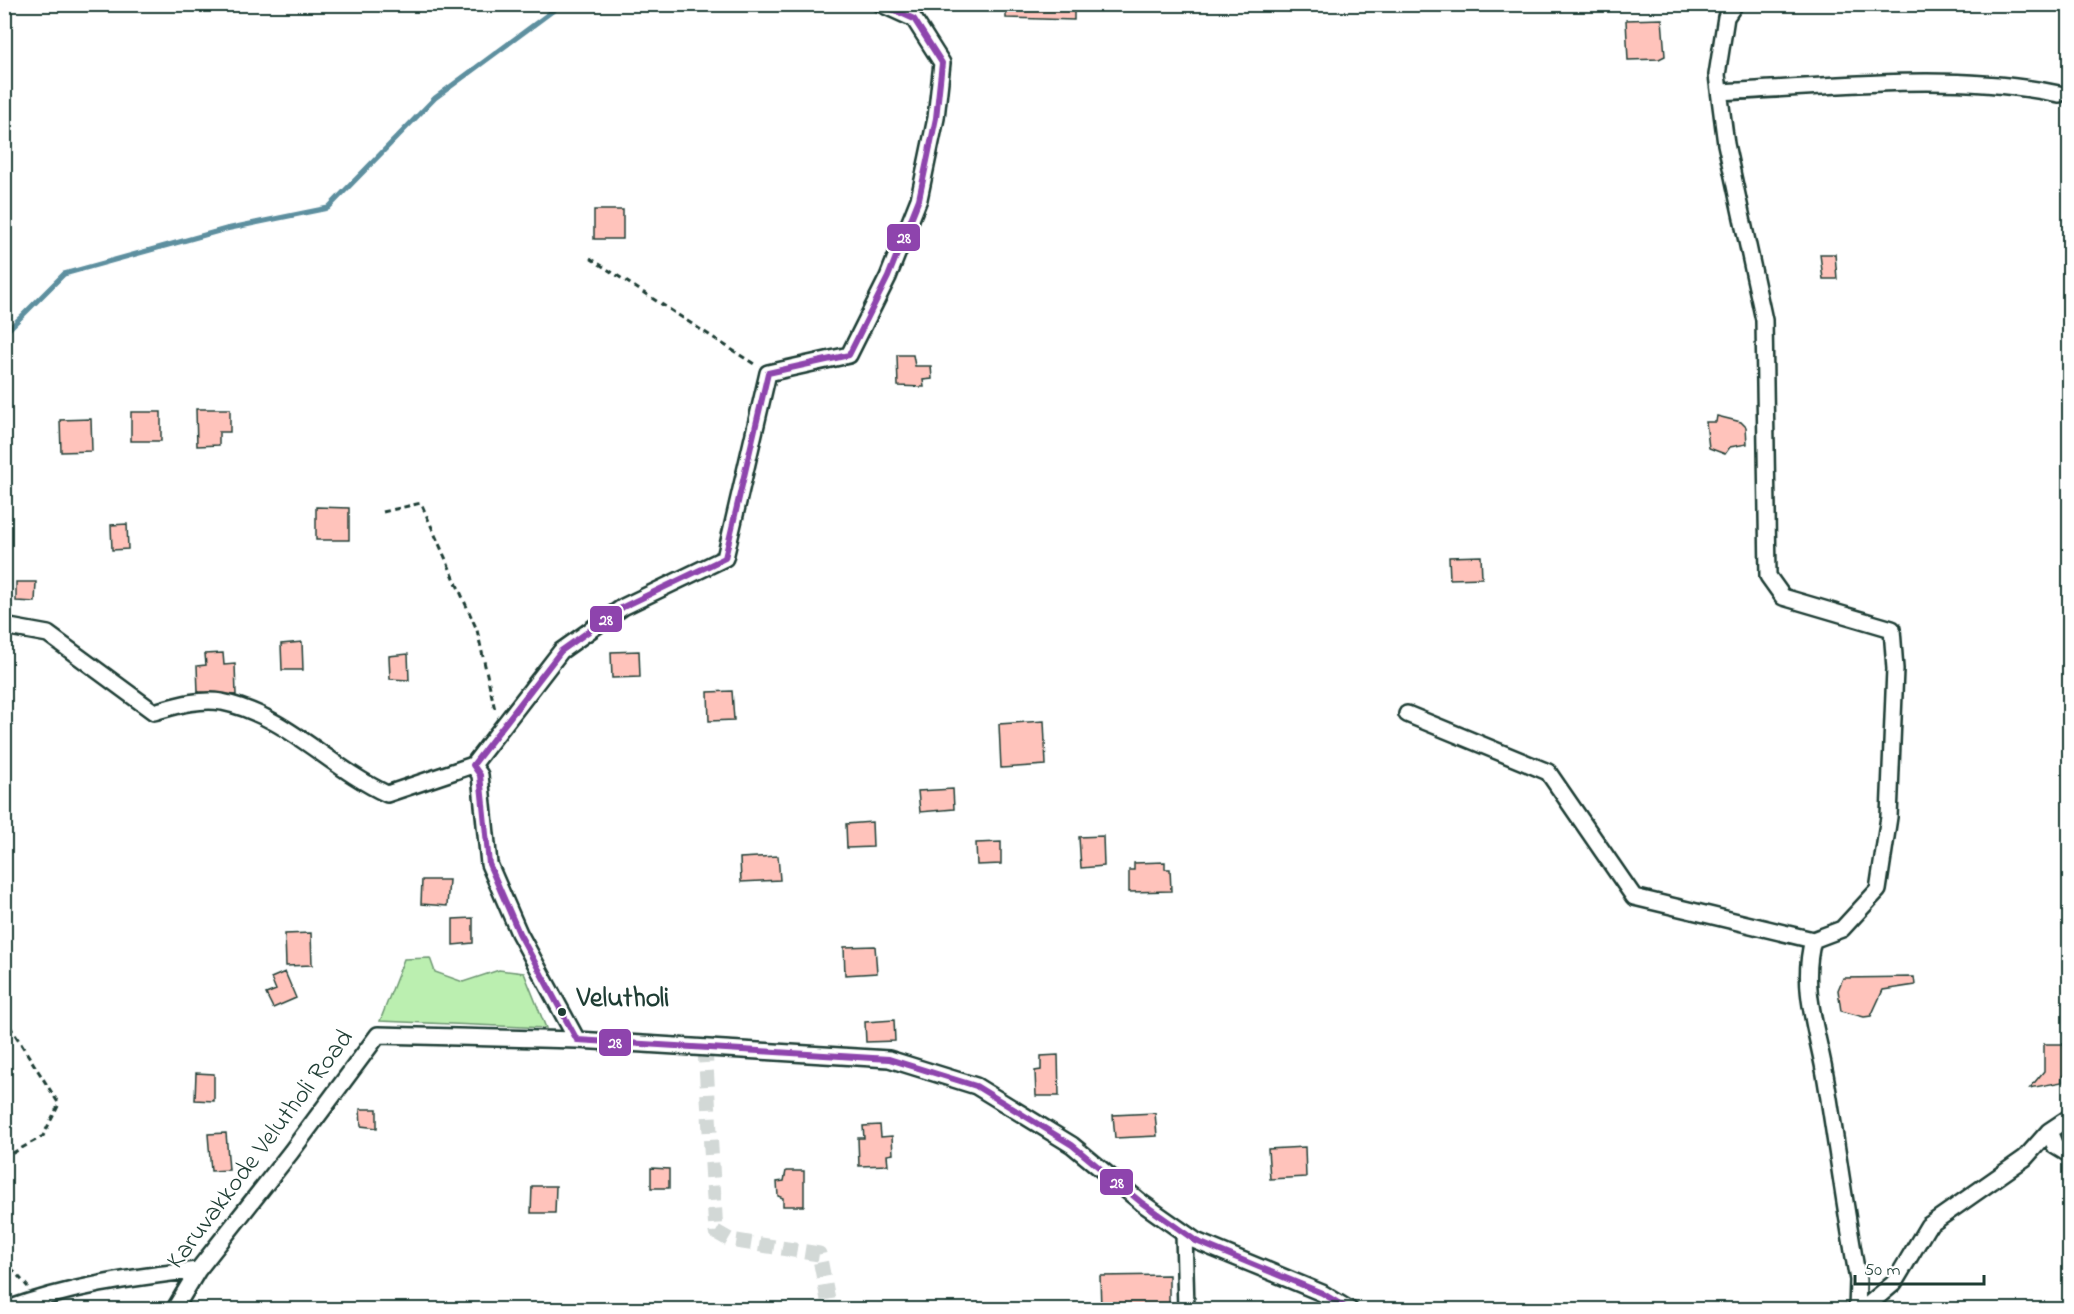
<svg xmlns="http://www.w3.org/2000/svg" width="2074" height="1314" font-family="'Indie Flower',sans-serif">
  <rect width="100%" height="100%" fill="#fff"/>
  <filter id="ink" filterUnits="userSpaceOnUse"><feTurbulence type="fractalNoise" baseFrequency=".0167" numOctaves="2"/><feDisplacementMap in="SourceGraphic" scale="12" xChannelSelector="R" yChannelSelector="G"/><feConvolveMatrix kernelMatrix="1 2 1 2 8 2 1 2 1" color-interpolation-filters="sRGB"/></filter>
  <g filter="url(#ink)">
    <!-- green -->
    <path fill="#bbefb0" stroke="#6d9672" stroke-width="1.5" d="M430 958 435 972 463 982 499 970 524 973 546 1028 380 1021 404 959Z"/>
    <g fill="none" stroke-linecap="round" stroke-linejoin="round">
      <!-- stream -->
      <path stroke="#5d8f9f" stroke-width="5" d="M4 334 64 274 226 229 328 208 435 98 562 4"/>
    </g>
    <!-- building -->
    <path fill="#ffc3bb" stroke="#1f3d34" stroke-width="1.5" d="M1006 4H1074V20L1006 18Z
      M1662 19 1665 56 1659 59 1628 60 1626 20Z
      M594 210H623V239H594Z
      M1820 254H1835L1837 279H1823Z
      M897 355H913L915 366H931L932 379 923 380 924 387 898 386Z
      M196 409H230V432H219V445L197 446Z
      M131 412H161V441H131Z
      M1717 416 1741 422 1746 427 1747 444 1730 447 1725 454 1709 448 1706 422H1716Z
      M91 419 92 451 61 452 60 420Z
      M316 507 349 508V540H316Z
      M127 524 128 549 112 550 111 525Z
      M1481 556 1482 578 1450 579 1449 557Z
      M16 582H36L35 602 16 601Z
      M302 642 303 670H282L281 644Z
      M639 651 640 677 612 678 611 652Z
      M223 653 224 665 235 664 236 695 198 692 197 666 206 665 205 654Z
      M408 654 409 680 390 679 389 656Z
      M732 691 734 720 709 721 708 692Z
      M1044 721 1046 765 1001 768 999 724Z
      M953 789 954 809 920 812 918 791Z
      M872 822 873 847 847 848 846 824Z
      M1103 836 1104 866 1081 868 1079 837Z
      M1001 842V864L977 865 976 843Z
      M778 856 780 880 741 882 740 858Z
      M1165 862V869H1170L1171 891 1129 892V870H1134V863Z
      M422 880H449L447 906 421 904Z
      M473 918V943L453 945V919Z
      M311 933 312 965 286 966 285 934Z
      M875 946 877 973 845 975 844 947Z
      M285 972 296 998 273 1008 266 994 276 990 271 978Z
      M1914 977 1915 985 1883 990 1871 1016 1864 1017 1841 1011 1838 990 1843 978Z
      M894 1020 895 1041 866 1042 865 1022Z
      M2044 1044H2064L2068 1076H2062V1082L2030 1088 2044 1071Z
      M1058 1055 1059 1096H1036L1035 1071 1041 1070V1056Z
      M196 1073 214 1074V1101L195 1100Z
      M360 1109H377V1128L361 1126Z
      M1155 1113 1157 1136 1115 1138 1113 1115Z
      M880 1125 881 1137 892 1136 893 1154 887 1155 888 1165 859 1166 858 1138H864L863 1126Z
      M226 1133 229 1170 211 1171 208 1134Z
      M1305 1147 1306 1177 1270 1179 1268 1149Z
      M651 1168 669 1169V1188H651Z
      M786 1171H804V1206H783V1198L778 1196 777 1182 784 1181Z
      M532 1186H556L555 1213H531Z
      M1169 1275V1308L1101 1309 1100 1276Z"/>
    <g fill="none" stroke-linecap="round" stroke-linejoin="round">
      <!-- minor-tunnel -->
      <path stroke="#d2d8d6" stroke-width="15" stroke-dasharray="15 8" stroke-linecap="butt" d="M705 1048 716 1232 730 1240 819 1254 830 1310"/>
      <!-- minor casing -->
      <g stroke="#1f3d34" stroke-width="20">
        <path id="minor" d="M881 4 914 19 942 63 936 118 919 199 888 277 849 355 768 373 725 558 623 607 561 651 473 765 480 775 489 864 519 933 577 1040 889 1059 976 1086 1072 1145 1142 1203 1196 1241 1322 1293 1350 1310
          M1735 4 1726 17 1717 75 1726 144 1764 320 1768 576 1783 597 1892 629 1895 669 1889 817 1878 890 1842 929 1813 940C1800 988 1818 1032 1826 1080 1837 1147 1846 1214 1858 1280L1857 1310
          M1720 92C1831 87 1950 71 2059 94
          M4 626 48 634 154 712C175 706 199 698 222 702 286 715 330 768 387 794L473 765
          M1407 714 1548 772 1634 897 1813 940
          M2070 1117 2049 1131 2055 1146 2070 1155
          M1184 1233 1186 1310
          M5 1310C67 1287 132 1277 198 1270
          M174 1310 198 1270 291 1152 378 1035 577 1040
          M1862 1310 1894 1283 1928 1226 2025 1158 2049 1131"/>
      </g>
      <!-- path -->
      <path stroke="#1f3d34" stroke-width="3" stroke-dasharray="6 4.5" stroke-linecap="butt" d="M590 258 754 364
        M383 512 421 503 477 630 495 710
        M4 1017 59 1104 43 1136 4 1158
        M4 1260 28 1287"/>
      <!-- minor -->
      <use href="#minor" stroke="#fff" stroke-width="15"/>
      <!-- bus-1 casing -->
      <g stroke="#fff" stroke-width="10">
        <path id="bus-1" d="M881 4 914 19 942 63 936 118 919 199 888 277 849 355 768 373 725 558 623 607 561 651 473 765 480 775 489 864 519 933 577 1040 889 1059 976 1086 1072 1145 1142 1203 1196 1241 1322 1293 1350 1310"/>
      </g>
      <!-- bus-1 -->
      <use href="#bus-1" stroke="#8e44ad" stroke-width="6"/>
    </g>
  </g>
  <!-- markers -->
  <circle fill="#1f3d34" stroke="#fff" stroke-width="2" cx="562" cy="1012" r="5"/>
  <g text-anchor="middle" dominant-baseline="central" stroke-width="4.5" stroke-linejoin="round" paint-order="stroke">
    <!-- street labels -->
    <g font-size="26" fill="#1f3d34" stroke="#fff">
      <text transform="translate(261 1150) rotate(-53)">Karuvakkode Velutholi Road</text>
    </g>
    <!-- quarter labels -->
    <g font-size="28" font-weight="bold" fill="#1f3d34" stroke="#fff">
      <text x="623" y="999">Velutholi</text>
    </g>
  </g>
  <g stroke="#fff" stroke-width="2">
    <rect x="886" y="223" width="35" height="29" rx="6" fill="#8e44ad"/>
    <rect x="589" y="605" width="34" height="28" rx="6" fill="#8e44ad"/>
    <rect x="598" y="1028" width="34" height="29" rx="6" fill="#8e44ad"/>
    <rect x="1099" y="1168" width="35" height="28" rx="6" fill="#8e44ad"/>
  </g>
  <g font-size="16" text-anchor="middle" font-weight="bold" fill="#fff">
    <text x="904" y="243">28</text>
    <text x="606" y="625">28</text>
    <text x="615" y="1048">28</text>
    <text x="1117" y="1188">28</text>
  </g>
  <!-- margin -->
  <rect width="2074" height="1314" fill="none" stroke="#fff" stroke-width="24"/>
  <rect x="12" y="12" width="2050" height="1290" fill="none" stroke="#1f3d34" stroke-width="2" filter="url(#ink)"/>
  <!-- scale -->
  <path d="M1855 1275v9h129v-9" fill="none" stroke="#1f3d34" stroke-width="3"/>
  <text x="1864" y="1275" font-size="18" fill="#1f3d34" stroke="#ffffff" stroke-width="4.5" paint-order="stroke">50 m</text>
</svg>
